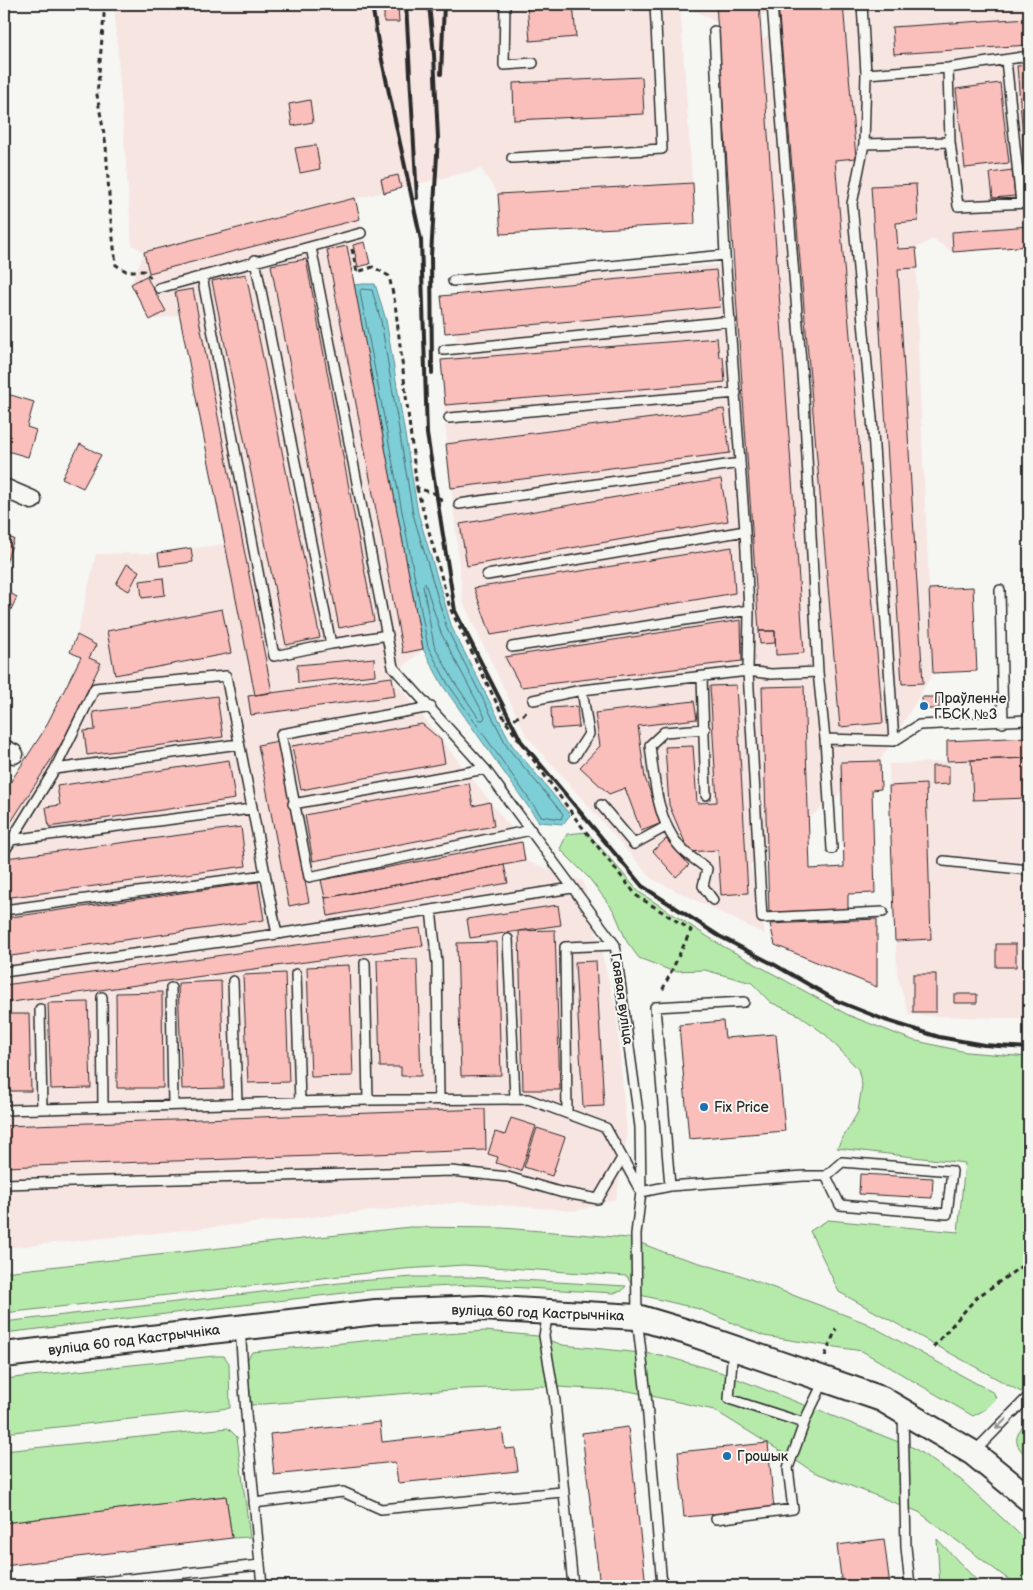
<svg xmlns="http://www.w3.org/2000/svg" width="1033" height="1590" font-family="'Balsamiq Sans',sans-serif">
  <rect width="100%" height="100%" fill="#f6f6f2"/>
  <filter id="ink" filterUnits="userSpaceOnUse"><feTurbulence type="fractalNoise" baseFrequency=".02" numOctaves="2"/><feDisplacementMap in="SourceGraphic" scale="10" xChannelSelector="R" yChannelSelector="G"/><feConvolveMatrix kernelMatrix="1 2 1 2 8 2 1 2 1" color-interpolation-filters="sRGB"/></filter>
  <g filter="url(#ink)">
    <!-- built -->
    <path fill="#f7e5e2" d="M114 4H680L695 224 501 234 498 194 481 169 355 199 370 264 351 269 423 649 392 677 522 842 526 861 583 881 616 1009 627 1136 616 1199 576 1211 463 1202 4 1248V792L43 732 80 657 70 652 77 635 96 554 158 553 225 544 180 315 150 320 131 284 144 252 132 245Z
      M693 4H1029V246L953 252 933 239 916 248 918 350 933 673 880 761 750 865 765 934 652 879 526 735 463 602 444 414 465 280 734 264 714 77 803 8 716 22 694 10Z
      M1029 758V1019L909 1015 897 974 889 764Z"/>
    <!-- green -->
    <path fill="#b6eaab" stroke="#708a6b" d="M587 832 639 892 719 944 848 1015 912 1040 966 1052 1029 1057V1382L1021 1392 839 1292 810 1231 828 1220 958 1232 965 1163 837 1148 858 1112 862 1085 858 1069 826 1035 799 1015 770 1002 752 983 705 970 672 971 639 958 627 942 614 911 589 878 560 849 567 834Z
      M410 1227 503 1228 628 1238 666 1253 740 1275 866 1323 994 1393 996 1399 986 1409 973 1416 862 1351 764 1336 699 1309 636 1294 627 1276 464 1265 404 1269 4 1313V1272Z
      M414 1277H468L626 1286 622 1291 614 1293 473 1285 370 1290 4 1333V1322L357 1281Z
      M485 1331 537 1336 563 1345 661 1355 720 1372 914 1448 961 1480 1029 1543V1586H1017L919 1512 814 1472 714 1410 629 1391 539 1386 465 1389 251 1405 247 1360 252 1352 393 1338Z
      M214 1356H224L229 1363 230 1408 4 1433V1379Z
      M1029 1420V1458C1011 1443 1014 1436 1029 1420Z
      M228 1428 237 1437 250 1537 232 1538 226 1496 4 1523V1451Z
      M937 1539 982 1586H940Z"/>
    <!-- water -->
    <path fill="#7eced7" stroke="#5d8d92" d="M363 284H375L386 320 418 513 452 628 512 745 570 815 563 824 539 822 443 686 423 649 354 285Z"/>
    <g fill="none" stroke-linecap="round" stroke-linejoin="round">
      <!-- shore -->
      <path stroke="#4c6c70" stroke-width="1" d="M362 289 372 290 381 321 413 514 447 629 508 748 563 814 561 819 541 816 448 684 428 647 360 292Z
        M425 583 441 633 485 717 483 720H480L453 680 434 645 423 586Z"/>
    </g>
    <!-- building -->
    <path fill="#fabebb" stroke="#2b2b2b" d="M527 4H573L576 37 530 41Z
      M716 4H759L804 653 776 655 775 631H759Z
      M778 4H843L856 158 835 160 883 723 840 727Z
      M398 5 399 22H384V6Z
      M1029 18V45L894 54 892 27Z
      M1029 65V196H1028L1017 66Z
      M642 77 644 114 514 120 513 83Z
      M1000 83 1009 163 965 168 956 89Z
      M310 100 313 122 292 126 289 104Z
      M316 145 320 169 300 173 295 148Z
      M1012 170 1015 196 993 198 990 173Z
      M398 175 401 188 384 193 381 179Z
      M693 183 695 224 501 234 498 194Z
      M916 184 918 221 896 223 898 249 916 248 918 268 898 269 923 683 902 684 871 186Z
      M355 198 360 219 149 273 144 252Z
      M1029 226V246L953 252 952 232Z
      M365 242 370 264 358 267 353 245Z
      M347 246 423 649 403 653 327 250Z
      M306 259 374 621 339 628 271 265Z
      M716 270 720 307 445 333 441 296Z
      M246 274 320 638 286 645 212 281Z
      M146 276 166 311 150 320 131 284Z
      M193 289 272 692 255 695 175 292Z
      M717 338 719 357H723L725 382 445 405 441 360Z
      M4 393 34 402 27 427 36 430 28 457 4 450Z
      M724 409 730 453 451 488 446 444Z
      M80 444 101 455 83 488 62 478Z
      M721 479 728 521 467 566 460 524Z
      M4 536 14 539 6 563 4 562Z
      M732 547 735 593 491 635 474 588Z
      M191 548 193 562 160 566 158 553Z
      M127 564 139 571 129 591 116 584Z
      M163 578 165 595 142 598 140 581Z
      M973 587 977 671 933 673 929 589Z
      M4 590 17 597 6 620 4 618Z
      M222 609 231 653 115 675 107 631Z
      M741 620 742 661 521 687 505 657Z
      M759 631H775V643L760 644Z
      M77 635 96 645 89 658 101 663 63 741 4 833V792L43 732 81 657 70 652Z
      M374 658 375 675 298 683 297 665Z
      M392 677 395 696 251 715 248 696Z
      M736 685 748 893 721 895 718 850 689 852 669 805 665 747 693 746 697 803 717 802 710 686Z
      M804 686 810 869 844 867 841 762 880 761 881 789 872 790 875 893 848 894V910L769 912 762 687Z
      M217 696 223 737 87 755 84 731 95 730 93 712Z
      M922 697H939V709H922Z
      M694 701 697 719 638 726 645 778 662 823 641 831 625 788 609 794 580 767 600 746 595 713Z
      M577 706 579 727 552 729 551 708Z
      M422 724 441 740 445 763 301 790 292 746Z
      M1029 737V758L947 761V741Z
      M278 741 309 902 289 906 258 745Z
      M1029 758V798L973 800 971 760Z
      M229 760 235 799 49 827 46 807 60 805 57 786Z
      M932 766H949V784L932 785Z
      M469 783 473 806 490 802 494 826 313 861 305 815Z
      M926 784 931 939 895 941 889 786Z
      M241 827 246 866 4 898V881L9 880 6 858Z
      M666 839 689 865 676 877 653 851Z
      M522 842 525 861 325 898 321 880Z
      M504 865 508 883 328 916 325 898Z
      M258 882 264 920 4 957V918Z
      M558 905 561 925 470 938 467 919Z
      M877 919V987L775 945 770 924Z
      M420 928 423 946 4 1003V985Z
      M555 930 560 1090H523L519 931Z
      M497 942 501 1075 461 1076 457 943Z
      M996 944H1016V967H996Z
      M417 959 421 1076H401V1067H380L377 960Z
      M596 961 604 1106 583 1107 575 962Z
      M349 965 353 1076 311 1077 307 967Z
      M285 973 289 1082 248 1083 243 975Z
      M913 974H936V1012H913Z
      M221 981 224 1088 182 1089 178 983Z
      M162 992 163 1088H117L116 993Z
      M954 994H977V1003H954Z
      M88 1002 91 1088 51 1089 48 1003Z
      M7 1014H29L31 1091H9Z
      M723 1021 725 1038 776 1034 785 1131 689 1139 679 1025Z
      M4 1073H8L9 1091 4 1092Z
      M485 1109 486 1150 4 1167V1126Z
      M511 1118 536 1126 521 1171 496 1163 498 1157 488 1154 495 1132 505 1135Z
      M537 1128 565 1137 552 1176 524 1167Z
      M860 1174 933 1178 932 1198 859 1194Z
      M380 1422 382 1442 502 1429 505 1449 515 1448 518 1471 398 1483 395 1462 274 1475 270 1434Z
      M628 1427 646 1586H600L582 1433Z
      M768 1443 774 1509 684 1517 678 1452Z
      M226 1496 232 1538 4 1566V1523Z
      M884 1539 890 1586H842L837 1545Z"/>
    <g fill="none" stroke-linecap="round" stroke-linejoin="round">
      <!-- lane casing -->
      <g stroke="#2b2b2b" stroke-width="12">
        <path id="lane" d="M505 4 504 65 533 63
          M772 4 804 399 818 672 825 739 894 741
          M862 4 866 74 864 144 852 204 872 418 894 741 919 725 1029 720
          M714 31 725 255 745 531 749 610 748 671 762 918 883 912
          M1006 60 1021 203
          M948 68 950 142
          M866 74 948 68 1029 56
          M864 144 950 142 958 206 1029 203
          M512 158 662 149 655 4
          M311 247 393 667 485 769 615 945 640 1127 641 1192 636 1234 637 1317 647 1404 662 1586
          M255 260 331 644 388 635
          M202 276 274 656 331 644
          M453 281 725 255
          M159 288 361 233
          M444 350 731 321
          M449 418 736 393
          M459 504 740 463
          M487 575 745 531
          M1000 590 1003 723
          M512 647 749 610
          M702 678 706 795
          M533 700 582 690 748 671 771 674 818 672
          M431 707 281 734 309 877 531 830
          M705 729 664 732 650 745C654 778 657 821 680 847 688 856 699 862 707 869L703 886 713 900
          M825 739 832 849
          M574 757 589 734 582 690
          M55 769 239 744
          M293 804 485 769
          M601 805 634 844 667 826
          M10 840 251 809
          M4 852 55 769 95 688 226 676 277 934
          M944 861 1029 870
          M4 910 264 875
          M431 910 437 963 439 1098
          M508 939 515 1099
          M365 963 368 1100
          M4 972 277 934 572 888
          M296 974 300 1102
          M233 981 237 1103
          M171 988 173 1105
          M102 997 103 1107
          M744 1002 655 1007 670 1186 804 1176H826L840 1205 947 1214 952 1171 842 1162 826 1176
          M40 1009 42 1109
          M4 1110 368 1100 528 1099 606 1128 641 1192 670 1186
          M567 1113 565 947 615 945
          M4 1184 451 1171 508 1177 560 1192 598 1199 622 1158
          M548 1312 544 1336 555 1401 573 1586
          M240 1327 246 1414 262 1586
          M733 1348 729 1399 804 1423
          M903 1414 906 1547 910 1586
          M973 1453 1029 1396
          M254 1503 343 1492 381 1509 562 1492
          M716 1519 793 1509 788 1468 806 1418 825 1379
          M64 1586 260 1565"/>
      </g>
      <!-- street casing -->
      <g stroke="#2b2b2b" stroke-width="21">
        <path id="street" d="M4 488 32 500
          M4 749 14 754"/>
      </g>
      <!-- secondary casing -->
      <g stroke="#2b2b2b" stroke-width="28">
        <path id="secondary" d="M4 1355 376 1312 482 1308 637 1317 684 1331 882 1399 973 1453 1029 1499"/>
      </g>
      <!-- path -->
      <path stroke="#2b2b2b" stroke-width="3" stroke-dasharray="5 4" stroke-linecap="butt" d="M105 4 97 95 106 145 110 212 116 265 126 271H144L151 278
        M352 249 357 272 373 267 389 276 395 303 417 488 436 494 444 503
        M417 488 450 608 506 722 579 823 637 896 691 930 661 993
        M506 722 524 714 526 711
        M933 1347 976 1298 1029 1261
        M825 1356 836 1329"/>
      <!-- lane -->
      <use href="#lane" stroke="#f6f6f2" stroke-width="9"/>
      <!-- street -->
      <use href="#street" stroke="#f6f6f2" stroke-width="18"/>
      <!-- secondary -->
      <use href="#secondary" stroke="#f6f6f2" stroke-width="24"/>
      <!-- rail -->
      <path stroke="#2b2b2b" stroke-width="4" d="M372 4 378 42 421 240 427 434 455 611 521 741 642 886 719 936 775 965 837 1001 885 1020 939 1037 984 1045 1029 1048
        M406 4 417 198
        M429 4 434 55 438 138 431 256 432 373
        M441 74 444 4"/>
    </g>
    <!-- one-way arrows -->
    <defs><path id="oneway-shaft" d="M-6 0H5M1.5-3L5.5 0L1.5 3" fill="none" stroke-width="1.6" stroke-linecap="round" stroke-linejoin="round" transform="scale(1.25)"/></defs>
    <use stroke="#90908e" href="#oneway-shaft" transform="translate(1001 1424) rotate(135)"/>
  </g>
  <!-- markers -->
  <g fill="#1f6fb2" stroke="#f6f6f2" stroke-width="2">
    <circle cx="924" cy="706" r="5"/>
    <circle cx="704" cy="1107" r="5"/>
    <circle cx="727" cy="1456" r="5"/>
  </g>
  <g text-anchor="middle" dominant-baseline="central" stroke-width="4" stroke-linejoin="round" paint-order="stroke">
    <!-- poi labels -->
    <g font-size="14" fill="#2b2b2b" stroke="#f6f6f2" text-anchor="start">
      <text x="934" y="698">Праўленне<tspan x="934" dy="16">ГБСК №3</tspan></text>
      <text x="714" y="1107">Fix Price</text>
      <text x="737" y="1456">Грошык</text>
    </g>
    <!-- street labels -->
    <g font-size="14" fill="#2b2b2b" stroke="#f6f6f2">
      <text transform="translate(622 999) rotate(82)">Гаявая вуліца</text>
      <text transform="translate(538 1313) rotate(2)">вуліца 60 год Кастрычніка</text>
      <text transform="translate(134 1340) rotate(-7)">вуліца 60 год Кастрычніка</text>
    </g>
  </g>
  <!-- margin -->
  <rect width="1033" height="1590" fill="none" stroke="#f6f6f2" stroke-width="20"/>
  <rect x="10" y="10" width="1013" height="1570" fill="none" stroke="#2b2b2b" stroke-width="2" filter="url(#ink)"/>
</svg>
